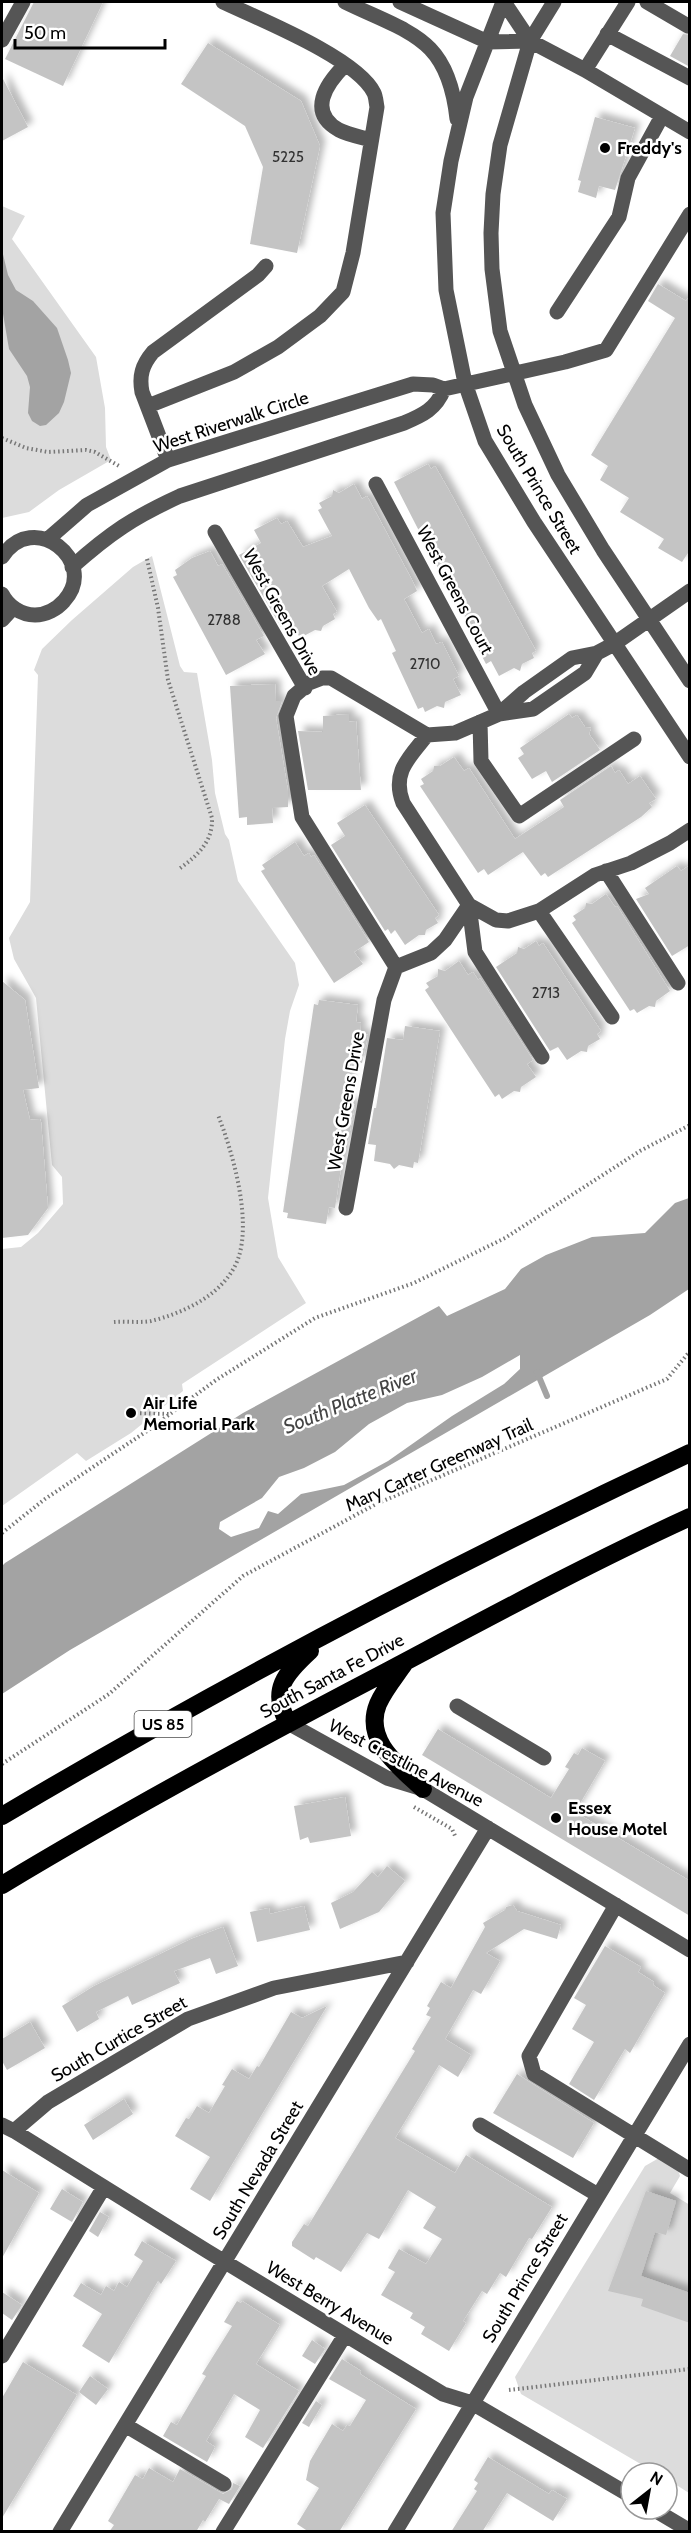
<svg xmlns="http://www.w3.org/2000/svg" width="691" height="2533" font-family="Cabin,sans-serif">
  <defs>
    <filter id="shadow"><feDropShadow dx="5.5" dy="-5.5" stdDeviation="3" flood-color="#0004"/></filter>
  </defs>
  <rect width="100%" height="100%" fill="#fff"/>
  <!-- green -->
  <path fill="#dcdcdc" d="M2 206 25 216 12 239 96 357 105 408 106 447 111 460 59 490 29 512 2 518Z
    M152 556 180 666 184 672 197 673 212 760 215 793 225 834 229 840 238 881 295 963 299 985 290 1011 285 1039 268 1198 278 1257 306 1303 182 1384 183 1391 131 1433 86 1461 77 1453 2 1506V1249L21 1247 38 1233 63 1204 62 1177 52 1165 36 998 14 959 9 938 30 902 38 675 34 670 42 649 72 620 133 567Z
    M659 2158 678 2170 680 2176 670 2193 690 2205 689 2493 667 2479V2473H656L521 2394 515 2377 645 2166Z"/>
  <!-- water -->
  <path fill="#a3a3a3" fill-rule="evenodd" d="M2 250 8 275 16 290 33 301 57 328 68 360 71 373 64 402 59 413 46 425 40 426 32 421 28 413 30 387 27 376 9 349 2 308Z
    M689 1198V1289L650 1315 70 1650 2 1694V1566L5 1563 243 1413 439 1306 447 1316 505 1289 521 1269 546 1255 592 1237 645 1233 675 1203ZM520 1355V1369L504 1384 452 1416 388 1461 344 1485 301 1494 278 1514 268 1511 259 1528 231 1537 219 1529 220 1522 262 1498 279 1477 304 1468 335 1452 369 1424 407 1403 442 1395 482 1377Z"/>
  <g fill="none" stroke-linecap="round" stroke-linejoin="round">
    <!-- stream -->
    <path stroke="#a3a3a3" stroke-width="6" d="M537 1372 547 1396"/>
  </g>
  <!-- building -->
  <path fill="#c4c4c4" filter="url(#shadow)" d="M34 2H103L63 86 5 59Z
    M683 34 690 35V67L670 56Z
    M208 43 301 101 320 146 297 253 250 244 263 167 245 126 181 84Z
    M2 77 28 127 2 141Z
    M595 117 635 128 615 190 599 186 596 198 578 192 581 181 578 180Z
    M658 284 686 301 690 295V550L682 562 658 548 664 539 620 512 629 498 600 480 608 466 591 455 675 318 648 301Z
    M428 464 431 469 435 466 450 492 536 651 532 653 534 658 522 664 520 671 514 668 499 676 491 661 486 664 468 629 471 628 450 589 447 591 438 573 440 572 394 482Z
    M354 484 362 499 367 496 412 580 417 591 404 599 422 633 429 629 436 644 442 642 459 676 453 679 461 695 445 702 444 708 437 706 425 712 423 707 418 709 392 653 396 651 381 619 378 621 369 608 349 569 322 586 337 612 333 614 335 619 323 626 321 631 315 630 300 638 292 623 281 627 239 555 261 543 254 530 277 518 281 524 287 521 303 547 332 536 318 510 322 508 319 503 332 496 333 490 339 493Z
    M210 551 218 566 222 564 264 636 256 640 265 654 226 675 173 577 177 575 175 570 192 558Z
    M275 684 276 701H282L276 718 288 791V807L272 808 273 823 247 825V817L239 818 230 686Z
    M349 714V722L356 721 361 790H308L298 731 323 732V716Z
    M569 714 572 718 577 715 585 727 591 728 589 734 600 750 552 782 546 771 532 779 518 758 524 754 520 748Z
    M454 757 464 771 469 768 515 839 564 807 560 800 611 766 615 773 619 770 628 784 640 776 656 799 649 803 652 807 641 817 548 877 545 873 541 876 523 852 488 875 484 869 478 873 420 786 424 784 421 779 433 771 434 766H440Z
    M365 805 439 915 435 918 438 923 426 930 425 935H419L405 945 395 930 391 934 388 929 385 931 331 845 345 836 337 823Z
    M295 842 304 856 309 853 311 857 314 855 369 942 354 952 363 964 334 983 261 871 265 869 262 865Z
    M690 865V945L672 956 636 899 649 894 645 888 677 866 681 871Z
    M606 894 615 907 617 906 670 991 656 1001 655 1007 649 1006 637 1013 634 1009 630 1011 572 923 576 920 573 916 585 908 586 903 592 904Z
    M536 941 539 946 543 943 601 1031 597 1034 600 1039 588 1046 587 1052 581 1051 567 1060 558 1047 550 1051 496 967 517 953 518 947 524 949Z
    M459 961 468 975 473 972 478 980 480 978 533 1060 527 1064 536 1077 521 1087 520 1092 514 1091 502 1099 499 1094 495 1097 425 990 429 987 426 983 438 976V969L445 971Z
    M2 981 25 1000 39 1088 23 1090 30 1120 40 1119 41 1122 48 1208 28 1235 2 1238Z
    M319 1000 358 1005 356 1022 361 1023 360 1034 368 1035 362 1063 352 1061 345 1103 355 1105 348 1141H345L335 1208 329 1207 326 1224 287 1218 288 1213 283 1212 314 1004 318 1005Z
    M405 1026 440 1031 418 1163 414 1162 413 1168 399 1165 394 1169 390 1164 374 1161 376 1145 368 1144 374 1108H376L387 1038 403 1040Z
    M438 1729 551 1798 569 1769 565 1767 574 1753 578 1755 582 1748 605 1761 575 1812 690 1881V1916L422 1755Z
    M345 1797 351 1836 310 1843 308 1837 300 1840 294 1806Z
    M387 1866 405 1881 379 1912 340 1929 331 1903 353 1892 372 1872 378 1877Z
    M513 1905 517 1911 561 1925 557 1939 524 1929 486 1953 500 1961 481 1994 473 1990 445 2039 471 2055 458 2077 439 2065 395 2138 455 2173 466 2155 552 2207 532 2239 529 2238 506 2277 500 2273 487 2294 482 2291 463 2321 466 2323 449 2351 421 2334 425 2327 410 2318 413 2313 381 2295 395 2272 388 2268 399 2249 426 2264 442 2239 423 2228 436 2207 408 2190 379 2239 367 2233 341 2272 316 2257 314 2260 292 2246V2242L304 2224 308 2226 415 2051 412 2049 431 2017 426 2015 430 2008 427 2006 441 1982 451 1988 485 1927 483 1923 505 1910 506 1907Z
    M304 1906 310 1930 257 1942 250 1912 269 1908 270 1914Z
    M223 1927 238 1966 216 1974 210 1958 174 1971 180 1983 132 2005 128 1996 96 2012 99 2019 77 2032 62 2006 94 1986 191 1939Z
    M605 1946 641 1967 638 1972 654 1982 653 1985 665 1993 630 2053 625 2049 594 2100 569 2084 594 2042 572 2029 586 2005 574 1998Z
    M327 2006 210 2201 190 2189 210 2157 175 2136 186 2118 189 2119 197 2106 209 2113 225 2086 222 2085 232 2069 249 2079 257 2066 259 2067 291 2012 302 2018Z
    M30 2022 45 2048 7 2070 2 2061V2039Z
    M517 2074 594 2123 573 2158 493 2113Z
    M124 2099 133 2114 93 2140 84 2125Z
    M2 2170 39 2193 2 2258Z
    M62 2189 83 2202 72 2222 50 2209Z
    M646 2191 676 2201 666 2235 655 2232 641 2276 690 2293V2323L641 2306 643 2299 608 2291Z
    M100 2212 109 2217 98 2237 89 2231Z
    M142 2241 176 2261 161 2284 158 2281 109 2363 82 2346 102 2314 73 2296 81 2283 101 2295 106 2286 114 2291 119 2282 127 2287 143 2261 134 2255Z
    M2 2292 22 2305 12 2320 2 2313Z
    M237 2301 241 2303 242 2301 280 2325 256 2364 299 2391 263 2448 245 2437 260 2410 234 2394 206 2441 215 2447 207 2462 163 2436 171 2422 177 2425 206 2376 202 2374 232 2326 224 2322Z
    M312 2340 325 2349 315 2364 302 2356Z
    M342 2359 361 2371 360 2374 416 2409 339 2532H309L297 2524 319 2488 306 2480 310 2461 332 2424 343 2431 347 2425 350 2426 366 2400 329 2379Z
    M23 2362 77 2395 2 2518V2398Z
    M90 2376 108 2389 96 2405 79 2392Z
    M316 2401 322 2405 309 2427 302 2423Z
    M488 2457 549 2494 552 2490 567 2499 553 2521 507 2493 482 2532H451L477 2491 474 2489 478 2483 474 2480Z
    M149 2468 173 2482 180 2469 223 2494 232 2489 233 2483 240 2486 229 2504 219 2499 205 2522 203 2520 196 2532H109L114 2525 108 2521 135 2475 143 2479Z"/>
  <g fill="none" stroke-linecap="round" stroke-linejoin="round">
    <!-- path -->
    <path stroke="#777" stroke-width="4" stroke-dasharray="1.5 3" stroke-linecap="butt" d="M2 438 26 448 48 452 86 450 95 452 119 466
      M147 559 158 608 168 680 212 818C213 842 197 856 179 869
      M114 1322C126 1321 139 1323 151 1321 184 1313 225 1294 238 1259 252 1220 233 1153 218 1115
      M131 1413 170 1414
      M2 1533 45 1499 147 1431 216 1380 315 1318 414 1283 505 1238 640 1151 690 1125
      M2 1764 109 1694 243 1576 376 1504 667 1379 690 1351
      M414 1807 452 1829 456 1838
      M509 2390 690 2369"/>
    <!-- minor -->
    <path stroke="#555" stroke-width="15" d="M345 2C411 34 448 37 457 119
      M400 2 488 42 530 41
      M503 2 466 97 451 161 443 213 446 290 465 383 485 441 534 522 690 757
      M504 2 530 41 585 70 690 132
      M554 2 530 41 500 145 493 194 491 233 492 269 500 331 525 405 558 475 603 550 690 681
      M647 2 688 26
      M607 34 690 78
      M2 40 23 2
      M345 65C326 84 307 112 339 130 349 135 361 137 371 140
      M585 70 628 2
      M557 312 619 217 628 178 662 116
      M148 406 234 372 278 347 320 316 343 292 353 253 377 107C376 103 376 97 374 93 357 58 259 19 223 2
      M168 460 142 392C139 376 142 365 153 352L258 275 266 266
      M376 484 499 714
      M215 532 305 688
      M48 539 87 505 168 460 413 384 433 385 444 389 565 362 606 350 690 214
      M2 557C33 508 100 562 64 601 57 609 46 615 35 615 21 615 8 606 2 594
      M72 567C110 533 134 517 180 496L404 423C423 415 436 409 444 389
      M2 620 13 608
      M597 653 585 673 533 709 499 714 455 733 427 735C410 757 391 772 403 803L469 905 496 920 508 921 539 911 595 875 631 863 670 843 690 830
      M499 714 524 692 572 658 597 653 614 644 690 591
      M480 722 481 761 519 816 634 739
      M427 735 331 678H322L309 683 294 696 286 716 302 817 396 967 431 953 445 940 469 905
      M606 871 678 983
      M469 905 475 952 542 1057
      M539 911 612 1017
      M346 1208 384 1000 396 967
      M457 1706 544 1758
      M288 1723 387 1778 423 1789 690 1950
      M616 1905 529 2056 534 2074 690 2170
      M2 2125 14 2131 48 2102 188 2019 274 1988 407 1962
      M480 2125 598 2195
      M14 2131 207 2251 443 2394 472 2403 631 2496
      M2 2356 104 2187
      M125 2425 224 2484
      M653 2509 690 2531
      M60 2532 488 1828
      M223 2532 345 2335
      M395 2532 690 2044"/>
    <!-- highway -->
    <path stroke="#000" stroke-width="18" d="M404 1664C395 1677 384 1690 378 1704 363 1741 400 1767 423 1789
      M288 1723C270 1690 285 1674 310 1651
      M2 1816C225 1684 455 1563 690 1453
      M2 1885C126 1810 254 1741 382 1674 484 1620 585 1565 690 1517"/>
  </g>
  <!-- markers -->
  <g fill="#000" stroke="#fff" stroke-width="2">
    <circle cx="605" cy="148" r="6"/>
    <circle cx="131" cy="1413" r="6"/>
    <circle cx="556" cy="1818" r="6"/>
  </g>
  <g text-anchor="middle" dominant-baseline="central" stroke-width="5" stroke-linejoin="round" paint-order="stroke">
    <!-- number labels -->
    <g font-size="15" fill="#313131">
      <text x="288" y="157">5225</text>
      <text x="224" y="620">2788</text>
      <text x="425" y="664">2710</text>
      <text x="546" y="993">2713</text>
    </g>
    <!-- shield labels -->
    <rect fill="#fff" stroke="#4c4c4c" stroke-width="1.5" x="134.5" y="1711" width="57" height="26" rx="4.5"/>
    <g font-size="16" font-weight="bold" fill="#000">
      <text x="163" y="1724">US 85</text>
    </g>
    <!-- poi labels -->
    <g font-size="18" font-weight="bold" fill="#000" stroke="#fff" text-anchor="start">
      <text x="617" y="148">Freddy's</text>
      <text x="143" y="1403">Air Life<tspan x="143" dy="21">Memorial Park</tspan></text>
      <text x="568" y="1808">Essex<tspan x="568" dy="21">House Motel</tspan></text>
    </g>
    <!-- street labels -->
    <g font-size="18" fill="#000" stroke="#fff">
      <text transform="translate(231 422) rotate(-18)">West Riverwalk Circle</text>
      <text transform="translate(539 489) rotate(59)">South Prince Street</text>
      <text transform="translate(455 590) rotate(62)">West Greens Court</text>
      <text transform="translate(282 612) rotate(61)">West Greens Drive</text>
      <text transform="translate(346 1101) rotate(-80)">West Greens Drive</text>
      <text transform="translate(439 1465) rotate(-24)">Mary Carter Greenway Trail</text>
      <text transform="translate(332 1676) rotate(-28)">South Santa Fe Drive</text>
      <text transform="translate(406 1763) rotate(27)">West Crestline Avenue</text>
      <text transform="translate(119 2039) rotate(-30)">South Curtice Street</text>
      <text transform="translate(258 2170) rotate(-59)">South Nevada Street</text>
      <text transform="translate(525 2278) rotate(-59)">South Prince Street</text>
      <text transform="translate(330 2303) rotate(31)">West Berry Avenue</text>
    </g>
    <!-- water labels -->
    <g font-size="20" font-style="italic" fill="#444" stroke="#fff">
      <text transform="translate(350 1401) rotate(-22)">South Platte River</text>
    </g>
  </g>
  <!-- border -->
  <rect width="691" height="2533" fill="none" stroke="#000000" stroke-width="6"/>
  <!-- north arrow -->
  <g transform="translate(649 2491) rotate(31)"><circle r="28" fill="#ffffff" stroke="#999999" stroke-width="1.5"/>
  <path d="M0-4.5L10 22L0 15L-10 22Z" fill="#000000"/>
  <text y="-9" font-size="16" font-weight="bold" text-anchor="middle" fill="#000000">N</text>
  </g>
  <!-- scale -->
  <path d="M15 39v9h150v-9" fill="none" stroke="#000000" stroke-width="3"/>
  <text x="24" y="39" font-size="18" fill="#000000" stroke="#ffffff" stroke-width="4.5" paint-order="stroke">50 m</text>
</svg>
